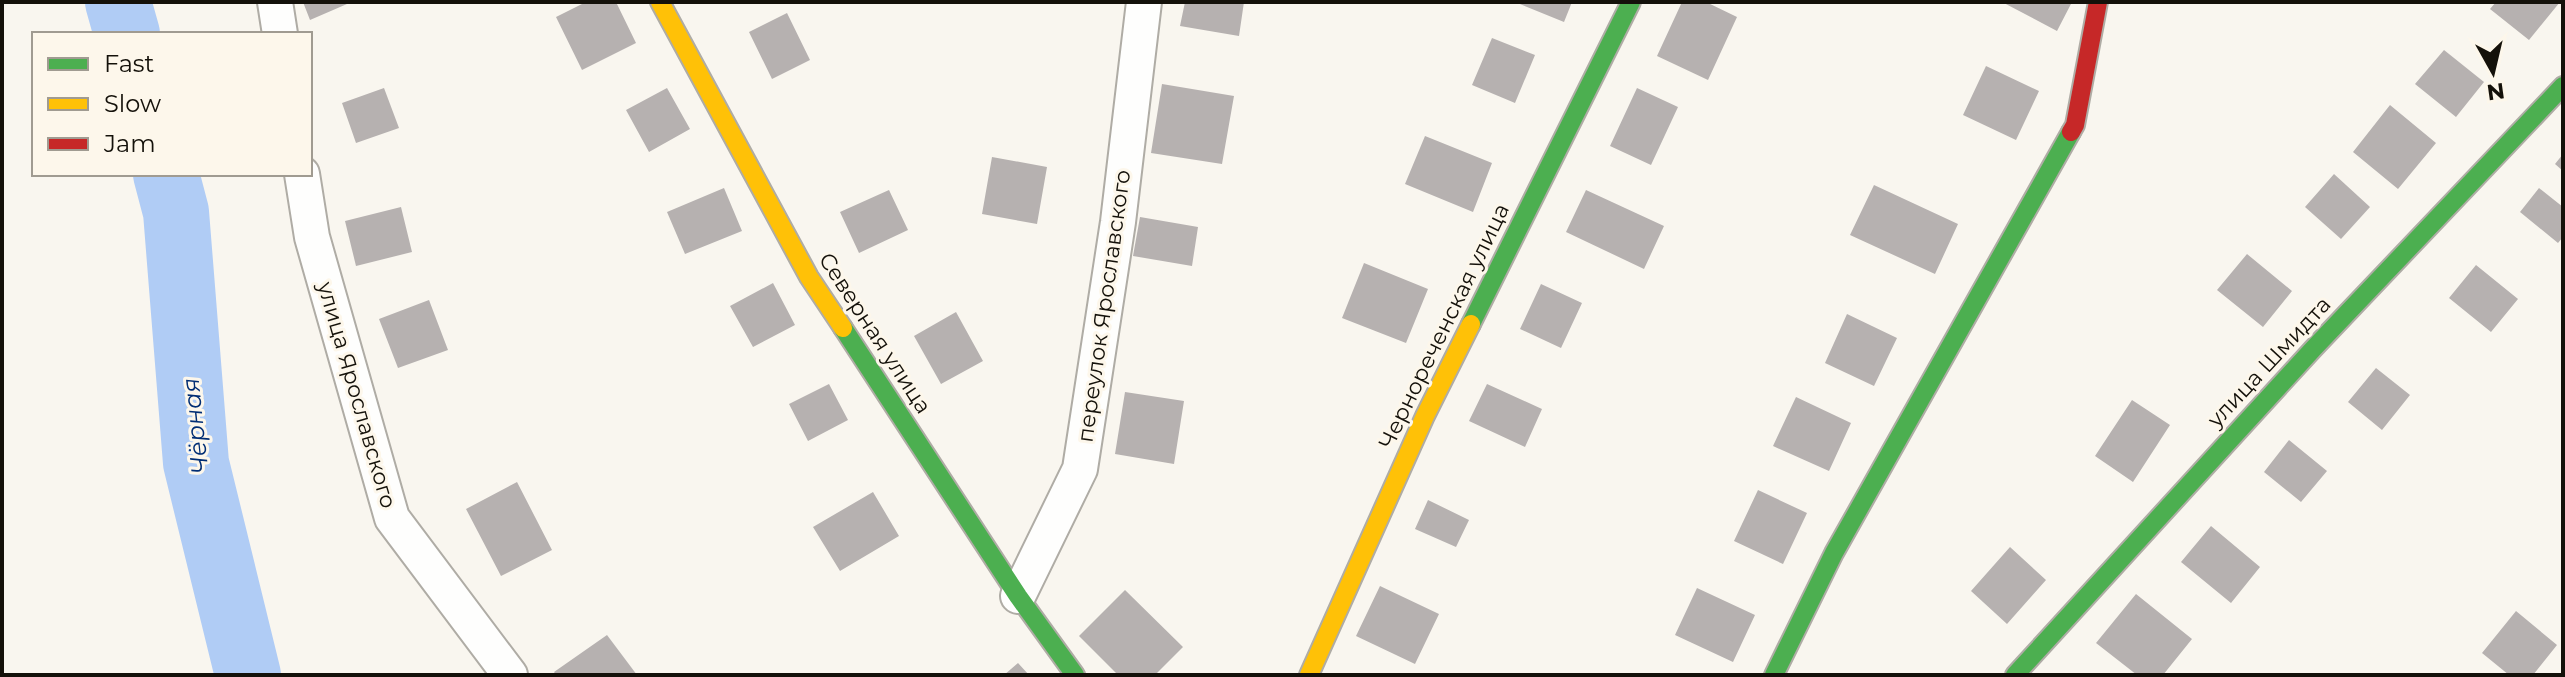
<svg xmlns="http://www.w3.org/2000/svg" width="2565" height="677" font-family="Montserrat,sans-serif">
  <rect width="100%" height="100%" fill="#f9f6ef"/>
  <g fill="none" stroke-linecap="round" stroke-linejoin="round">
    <!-- river -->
    <path stroke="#b0ccf5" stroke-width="66" d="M118 2 127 34
      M166 174 176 212 196 463 248 675"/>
  </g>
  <!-- building -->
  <path fill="#b6b1b0" d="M303 2H346L347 4 310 20Z
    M586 2H616L636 43 582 70 556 17Z
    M1185 2H1244L1239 36 1180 26Z
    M1515 2H1572L1564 22Z
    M1682 2H1706L1737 17 1708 80 1657 56Z
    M2002 2H2072L2057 31Z
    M2496 2H2560L2529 40 2490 9Z
    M787 13 810 60 772 79 749 32Z
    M1492 38 1535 55 1515 103 1472 85Z
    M2444 50 2484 82 2456 117 2415 84Z
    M1986 66 2039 91 2016 140 1963 115Z
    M1162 84 1234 96 1222 164 1151 153Z
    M384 88 399 128 356 143 342 103Z
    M667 88 690 129 649 152 626 110Z
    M1637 88 1678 107 1651 165 1610 146Z
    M2390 105 2436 143 2398 189 2353 152Z
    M1425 136 1492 163 1473 212 1405 184Z
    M2563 154V171L2555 164Z
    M992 157 1047 167 1037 224 982 214Z
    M2334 174 2370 207 2341 239 2305 207Z
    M1874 185 1958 224 1935 274 1850 235Z
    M724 188 742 231 685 254 667 212Z
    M2539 188 2563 207V237L2558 243 2520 212Z
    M889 190 908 230 859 253 840 212Z
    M1586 190 1664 226 1644 269 1566 232Z
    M401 207 412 252 356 266 345 221Z
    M1140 217 1198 227 1192 266 1133 256Z
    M2247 254 2292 291 2263 327 2217 290Z
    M1364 263 1428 289 1406 343 1342 318Z
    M2476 265 2518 299 2491 332 2449 298Z
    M773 283 795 325 753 347 730 306Z
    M1541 284 1582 303 1561 348 1520 329Z
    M429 300 448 350 398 368 379 319Z
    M956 312 983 361 941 384 914 336Z
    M1847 314 1897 338 1874 386 1825 363Z
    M2376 368 2410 395 2382 430 2348 402Z
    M829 384 848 420 808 441 789 404Z
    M1487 384 1542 409 1525 447 1469 421Z
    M1125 392 1184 401 1174 464 1115 454Z
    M1796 397 1851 423 1829 471 1773 446Z
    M2132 400 2170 425 2133 482 2095 456Z
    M2289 440 2327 471 2301 502 2264 472Z
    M517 482 552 550 501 576 466 509Z
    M1758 490 1807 513 1783 564 1734 541Z
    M873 492 899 536 840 571 813 527Z
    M1428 500 1469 520 1456 547 1415 529Z
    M2211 526 2260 567 2231 603 2181 562Z
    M2010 547 2046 580 2007 624 1971 591Z
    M1380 586 1439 614 1415 664 1356 636Z
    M1697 588 1755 615 1733 662 1675 635Z
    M1125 590 1183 647 1155 675H1118L1079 636Z
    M2136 594 2192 639 2163 675H2137L2096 643Z
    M2516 611 2557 645 2533 675H2509L2482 653Z
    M607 635 637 675H556L554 672Z
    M1018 663 1029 675H1004Z"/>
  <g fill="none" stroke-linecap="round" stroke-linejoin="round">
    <!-- street casing -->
    <g stroke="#afaca5" stroke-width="38">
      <path id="street" d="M275 2 280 34
        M302 174 312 237 392 518 510 675
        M1018 596 1080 469 1118 222 1144 2"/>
    </g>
    <!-- fast casing -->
    <g stroke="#afaca5" stroke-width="22">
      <path id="fast" d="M1471 324 1631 2
        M843 328 1018 596 1075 675
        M1774 675 1834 553 2071 132
        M2015 675 2313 349 2563 86"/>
    </g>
    <!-- slow casing -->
    <g stroke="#afaca5" stroke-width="22">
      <path id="slow" d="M660 2 809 277 843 328
        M1309 675 1425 416 1471 324"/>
    </g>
    <!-- jam casing -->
    <g stroke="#afaca5" stroke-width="22">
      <path id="jam" d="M2071 132 2075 125 2098 2"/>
    </g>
    <!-- street -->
    <use href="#street" stroke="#fefefd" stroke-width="34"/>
    <!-- fast -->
    <use href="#fast" stroke="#4caf50" stroke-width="18"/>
    <!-- slow -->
    <use href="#slow" stroke="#ffc107" stroke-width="18"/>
    <!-- jam -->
    <use href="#jam" stroke="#c62828" stroke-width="18"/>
  </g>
  <g text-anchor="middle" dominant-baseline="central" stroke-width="6" stroke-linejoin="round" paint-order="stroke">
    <!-- street labels -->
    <g font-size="22" fill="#14110a" stroke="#fdf7eb">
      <text transform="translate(1104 306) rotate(-82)">переулок Ярославского</text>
      <text transform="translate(1444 326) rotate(-64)">Чернореченская улица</text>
      <text transform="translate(875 333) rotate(57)">Северная улица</text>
      <text transform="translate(2269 362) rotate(-47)">улица Шмидта</text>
      <text transform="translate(357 395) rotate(74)">улица Ярославского</text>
    </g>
    <!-- water labels -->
    <g font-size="24" font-style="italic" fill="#002d74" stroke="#fdf7eb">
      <text transform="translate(195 426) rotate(-96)">Чёрная</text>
    </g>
  </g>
  <!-- border -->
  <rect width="2565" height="677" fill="none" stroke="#14110a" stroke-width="8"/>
  <!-- legend -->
  <rect x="32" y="32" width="280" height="144" fill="#fdf7eb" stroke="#a09b91" stroke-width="2"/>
  <rect x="48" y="58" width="40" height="12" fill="#4caf50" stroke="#a09b91" stroke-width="2"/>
  <text x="104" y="72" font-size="24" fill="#14110a">Fast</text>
  <rect x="48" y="98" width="40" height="12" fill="#ffc107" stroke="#a09b91" stroke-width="2"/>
  <text x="104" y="112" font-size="24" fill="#14110a">Slow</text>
  <rect x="48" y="138" width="40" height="12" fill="#c62828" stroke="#a09b91" stroke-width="2"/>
  <text x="104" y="152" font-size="24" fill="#14110a">Jam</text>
  <!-- north arrow -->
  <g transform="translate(2493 72) rotate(172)" stroke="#fdf7eb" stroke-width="6" paint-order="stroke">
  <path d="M0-6L14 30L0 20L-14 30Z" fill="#14110a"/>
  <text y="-12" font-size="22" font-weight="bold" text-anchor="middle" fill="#14110a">N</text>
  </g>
</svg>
